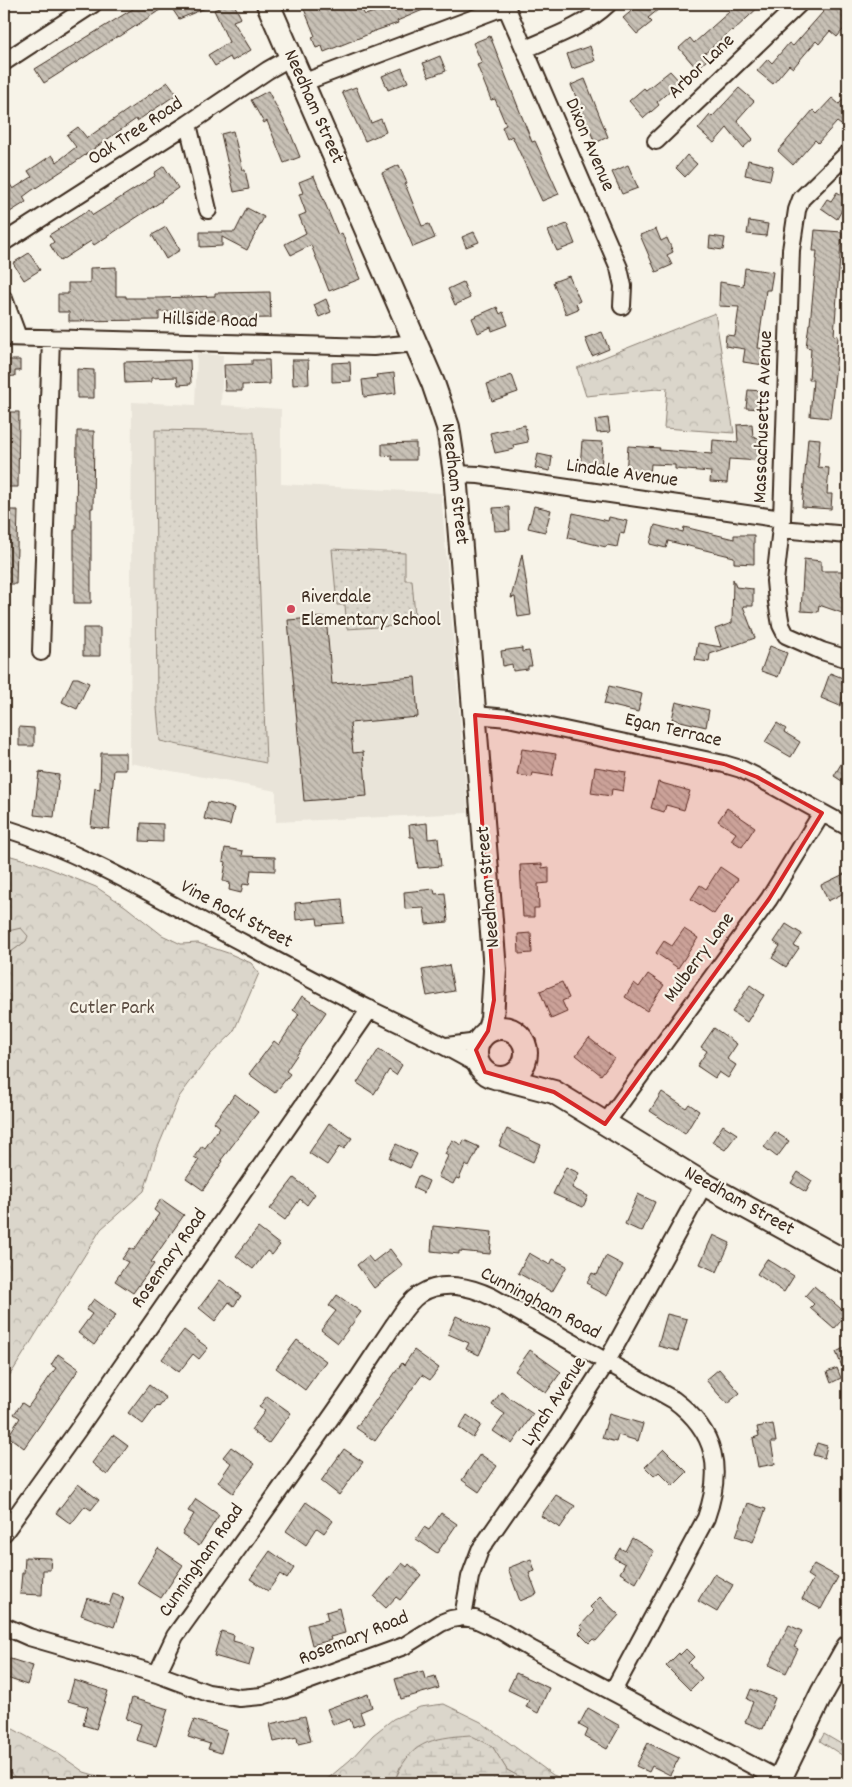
<svg xmlns="http://www.w3.org/2000/svg" width="852" height="1787" font-family="Dekko,sans-serif">
  <defs>
    <pattern id="green-dots" width="8" height="8" patternUnits="userSpaceOnUse" patternTransform="scale(1.25)"><rect width="8" height="8" fill="#dbd6cb"/><path d="M2 2h.1M6 6h.1" fill="none" stroke="#bdb8ae" stroke-width="1.8" stroke-linecap="round"/></pattern>
    <pattern id="forest-crowns" width="20" height="18" patternUnits="userSpaceOnUse" patternTransform="scale(1.25)"><rect width="20" height="18" fill="#dbd6cb"/><path d="M2 6a3 3 0 1 1 6 0M12 15a3 3 0 1 1 6 0" fill="none" stroke="#bdb8ae"/></pattern>
    <pattern id="wetland-marsh" width="20" height="14" patternUnits="userSpaceOnUse" patternTransform="scale(1.25)"><rect width="20" height="14" fill="#dbd6cb"/><path d="M1 5h8M5 5V1M11 12h8M15 12V8" fill="none" stroke="#bdb8ae"/></pattern>
    <pattern id="building-back-hatch" width="6" height="6" patternUnits="userSpaceOnUse" patternTransform="scale(1.25)"><rect width="6" height="6" fill="#c8c1b6"/><path d="M-1 5l2 2M0 0l6 6M5-1l2 2" fill="none" stroke="#a49d93"/></pattern>
  </defs>
  <rect width="100%" height="100%" fill="#f7f3e8"/>
  <filter id="ink" filterUnits="userSpaceOnUse"><feTurbulence type="fractalNoise" baseFrequency=".02" numOctaves="2"/><feDisplacementMap in="SourceGraphic" scale="10" xChannelSelector="R" yChannelSelector="G"/><feConvolveMatrix kernelMatrix="1 2 1 2 8 2 1 2 1" color-interpolation-filters="sRGB"/></filter>
  <g filter="url(#ink)">
    <!-- built -->
    <path fill="#e9e4d9" d="M197 354 223 355 221 405 281 409V484L441 493 468 813 276 822V791L130 763 132 402 195 405Z"/>
    <!-- green -->
    <path fill="url(#green-dots)" stroke="#8b8074" d="M155 430 254 432 266 763 160 741 157 708Z
      M332 549 405 553V580H412L415 616 392 618 393 626 347 629 345 605H337Z"/>
    <!-- forest -->
    <path fill="url(#forest-crowns)" stroke="#8b8074" d="M715 313 734 433 664 428 667 388 586 396 577 368Z
      M4 854 36 863 96 887 125 906 162 935 181 944 198 943 228 953 251 963 259 973 233 1033 210 1055 179 1097 156 1152 144 1191 101 1229 14 1369 4 1383V957L26 941 8 931 4 932Z
      M444 1704 481 1722 553 1775 573 1783H531L507 1770 492 1746 400 1767 394 1783H311L325 1781 350 1760 373 1735 393 1719 420 1707Z
      M4 1724 57 1753 84 1772 121 1783H20L4 1766Z
      M824 1734 848 1748V1759L820 1741Z"/>
    <!-- wetland -->
    <path fill="url(#wetland-marsh)" stroke="#8b8074" d="M21 928 28 936 26 941 4 957V932Z
      M470 1735 492 1746 507 1770 531 1783H394C409 1742 430 1738 470 1735Z"/>
    <!-- building -->
    <path fill="url(#building-back-hatch)" stroke="#3b2a1e" d="M141 4H169L119 37 118 36 44 83 35 69Z
      M169 4H215L179 19Z
      M228 4H234L241 18 233 21 251 50 232 61 230 57 215 66 208 55 229 42 214 10Z
      M302 4H358L365 15 399 4H437L397 21 398 23 369 33V34L324 52 322 46 316 48 312 37 315 36Z
      M640 4H665L648 18 652 22 637 34 623 18Z
      M738 4H762L733 31 732 30 704 54 708 59 697 69 679 48 690 38 694 43Z
      M830 4H848V24L837 37 830 31 819 44 816 41 793 68 789 65 773 84 757 71 768 59 772 63 789 43 793 46Z
      M490 36 532 142 535 141 559 194 542 201 512 136 507 139 502 127 506 125 495 99 491 100 477 65 482 63 473 43Z
      M590 46 595 61 572 69 567 54Z
      M440 56 446 71 429 77 423 63Z
      M402 68 408 82 388 90 382 76Z
      M670 71 680 82 657 102 659 105 644 118 629 101 644 88 646 90Z
      M585 79 608 137 595 143 571 85Z
      M168 82 177 94 137 121 136 119 71 165 31 191 23 197 26 202 10 212 4 203V175L13 189 32 177 28 171 52 155 57 162 76 147 67 135 78 127 87 138Z
      M356 87 371 123 381 119 386 132 365 141 342 92Z
      M739 88 754 101 737 120 753 139 743 148 727 128 714 143 698 129 710 115 712 117Z
      M268 91 290 132 300 157 284 163 267 121 264 123 251 100Z
      M848 94V117L841 125 837 122 818 143 815 140 793 165 778 151 813 110 817 114 832 98 839 104Z
      M233 131 243 170H245L249 189 234 192 221 134Z
      M687 155 697 164 685 177 676 168Z
      M748 160 773 166 770 180 745 175Z
      M399 165 407 183 405 184 422 226 429 224 435 238 413 247 382 173Z
      M628 165 638 188 622 194 612 172Z
      M164 166 178 188 161 200 162 201 94 245 91 241 60 261 50 245 54 242 49 235 89 210 93 215 155 176 154 173Z
      M314 176 338 235 342 233 360 279 329 291 311 245 291 255 285 244 306 233 299 216 306 213 299 194 303 193 299 182Z
      M837 192 848 199 837 219 821 208 827 199 831 201Z
      M247 208 264 217 247 250 222 237V246L200 247V232H235Z
      M749 221 768 224 766 236 747 234Z
      M567 224 575 244 557 251 548 231Z
      M166 227 180 250 166 259 152 235Z
      M656 229 661 241 667 238 673 252 667 255 672 265 656 272 640 235Z
      M815 230 842 232 834 335 838 336 836 365 830 418 810 416 813 380H809L811 348 806 347 809 324H810L817 251H813Z
      M474 232 479 242 466 247 462 237Z
      M710 236 725 238 723 250 709 248Z
      M29 253 40 270 24 280 13 263Z
      M116 267V296H126V298H160L215 296V293L270 292 271 318 215 319V311L159 312V320L69 321V312H58V294H68V283H90V268Z
      M745 268 773 272 770 290H766L758 348 767 349 764 365 743 362 745 349 725 346 726 335 735 336 739 307 719 306 720 282 743 286Z
      M569 276 580 301 576 303 578 309 566 314 553 282Z
      M463 282 470 298 455 305 448 289Z
      M326 299 331 312 319 317 314 305Z
      M497 307 500 314 503 312 508 325 492 331 491 327 478 333 472 318Z
      M602 332 609 349 592 356 585 338Z
      M4 360H20V371H15V376L4 377Z
      M190 360 191 384 178 385 177 377 151 378V382L125 383 124 362Z
      M252 360H269L270 384 242 385V391H225L224 365 252 364Z
      M292 360H308L309 384 293 385Z
      M350 362 351 381 332 382V363Z
      M77 369 94 370V398H77Z
      M394 373 396 393 364 397 362 380 377 378 376 375Z
      M512 375 518 392 492 401 487 384Z
      M748 390 763 391 762 409 746 408Z
      M4 412H19L18 487H4Z
      M608 418 610 432 597 433 595 420Z
      M752 424 753 437 762 438 760 461 729 459 727 483 710 482 711 472 675 469V465L651 464 650 476 626 474 628 446 660 448 659 450 712 454 713 440 738 442 737 425Z
      M525 425 528 442 513 445 514 449 495 453 490 433Z
      M77 431H94L93 508H91V603H74V530H76Z
      M808 438 820 439 818 467 829 468 827 494H832L831 509 802 507Z
      M582 441 603 442 601 469 580 468Z
      M416 443V460H392V455L382 456V444Z
      M538 454 552 457 550 471 535 468Z
      M534 506 551 510 545 532 528 528Z
      M509 507 510 530 495 531 493 508Z
      M4 510H18L16 584H4Z
      M573 513 608 521 609 517 627 521 624 534 620 533 617 547 607 545 606 547 568 538Z
      M655 525 683 532 684 527 734 539V535H754V564L734 563V557L668 541 666 548 650 544Z
      M522 554 531 615 518 617 515 597 511 598Z
      M804 559 821 561V571H845V602L848 603V615L819 605 818 612 801 611Z
      M733 579 736 587 753 589V606H743L755 638 710 654 709 662 695 660 698 643 721 647 715 629 732 623Z
      M326 617 332 684 415 677 418 717 350 723 353 753 363 752 367 796 304 801 288 620Z
      M83 628H100V656H83Z
      M770 646 787 653 778 677 761 671Z
      M522 648V652L529 651 532 666H528V669L513 671 512 664 503 666 501 651Z
      M830 673 848 680 840 706 821 698Z
      M73 678H78L89 683 77 709 62 702Z
      M609 686 642 694 638 712 604 704Z
      M676 702 709 710 706 727 672 719Z
      M777 723 786 729 784 732 800 742 791 757 765 742Z
      M19 727 34 728V746H19Z
      M522 749 556 754 552 776 533 773 532 777 517 775Z
      M848 752V785L834 776Z
      M101 753H126V770H114L109 829 91 827 95 788 100 789Z
      M595 767 626 772 623 791 612 789 611 796 591 793Z
      M39 772 59 775 54 817 34 815Z
      M658 782 690 791 684 810 666 805 664 812 651 808Z
      M208 802 234 808 230 825 204 819Z
      M727 808 755 827 742 847 731 840 736 833 718 821Z
      M141 823 163 824V842L140 841Z
      M427 823 428 839 438 838 441 866 418 868 414 837H410L409 825Z
      M225 848 243 851 242 856 275 857V871L251 870 249 885 243 884 241 893 229 890 230 883 223 881 226 862 223 861Z
      M542 864V868L549 867V883L538 884 539 908H534V917H523L520 865Z
      M720 867 738 879 714 914 691 899 700 885 706 889Z
      M848 872V891L828 901 821 885Z
      M434 889 435 894 445 893 448 922 426 924 424 908 405 909 404 892Z
      M342 899 344 923 318 925 317 918 296 920 295 903Z
      M786 924 802 934 794 946 799 948 786 967 772 958 780 946 774 942Z
      M684 929 698 938 678 968 656 953 664 941 672 946Z
      M531 933 532 953 519 954 518 934Z
      M449 965 454 991 427 996 422 970Z
      M648 974 664 985 647 1011 625 997 634 983 639 987Z
      M562 982 569 998 562 1001 567 1012 551 1019 540 991Z
      M750 985 764 995 747 1022 732 1012Z
      M302 996 326 1012 286 1071 290 1074 275 1093 249 1074 274 1041 279 1045 299 1014 293 1010Z
      M714 1028 737 1044 727 1059 736 1065 728 1078 719 1072 715 1078 697 1066 707 1051 701 1047Z
      M589 1038 614 1058 601 1075 576 1055Z
      M379 1049 402 1065 396 1075 389 1070 374 1094 357 1083Z
      M662 1092 686 1108 689 1104 699 1111 685 1134 650 1111Z
      M235 1094 258 1112 221 1160 223 1161 203 1190 186 1178 199 1160 194 1157 202 1146 205 1148 220 1127 214 1122Z
      M329 1123 352 1138 344 1149 340 1146 327 1165 309 1153Z
      M723 1125 737 1134 725 1150 712 1142Z
      M507 1129 541 1145 533 1162 499 1146Z
      M775 1132 789 1141 777 1157 764 1147Z
      M452 1140 462 1145 464 1140 479 1147 469 1167 465 1165 459 1179 456 1178 453 1184 438 1177 448 1156 445 1154Z
      M396 1144 417 1154 410 1168 389 1158Z
      M566 1167 579 1173 572 1188 588 1196 583 1207 553 1194Z
      M798 1172 812 1181 806 1192 791 1183Z
      M418 1176 429 1181 424 1193 413 1188Z
      M294 1178 315 1194 307 1205 300 1199 285 1220 270 1209Z
      M638 1194 655 1202 642 1232 625 1224Z
      M161 1199 184 1215 151 1262 154 1264 133 1293 115 1281 128 1262 122 1259 130 1248 134 1250 159 1214 154 1210Z
      M433 1226 492 1232 490 1254 459 1251V1254L431 1251Z
      M258 1228 280 1245 272 1255 267 1251 253 1269 236 1256Z
      M713 1235 730 1243 717 1272 700 1264Z
      M390 1249 403 1266 374 1288 357 1265 368 1256 373 1262Z
      M529 1253 550 1265 553 1259 567 1266 552 1292 518 1273Z
      M606 1256 623 1265 607 1296 590 1287 591 1285 587 1283 592 1273 597 1275Z
      M767 1259 794 1276 784 1292 757 1274Z
      M220 1280 241 1296 234 1306 229 1302 215 1321 199 1308Z
      M814 1286 847 1314 834 1329 810 1308 814 1304 805 1296Z
      M337 1295 361 1312 338 1343 321 1330 336 1311 329 1306Z
      M94 1299 116 1315 94 1345 78 1333 92 1314 86 1310Z
      M667 1314 687 1319 678 1351 658 1346Z
      M456 1316 490 1331 479 1355 466 1349 469 1343 448 1334Z
      M184 1330 208 1348 199 1359 193 1354 179 1372 162 1359Z
      M297 1340 326 1361 305 1390 276 1368Z
      M848 1346V1381L836 1352Z
      M414 1350 439 1368 430 1380 422 1375 375 1441 356 1428 402 1363 404 1365Z
      M530 1350 561 1372 546 1393 515 1371Z
      M58 1354 79 1369 24 1448 8 1436 20 1418 14 1414 22 1403 28 1407 56 1368 51 1365Z
      M837 1368 841 1378 831 1383 827 1372Z
      M719 1369 740 1393 727 1404 706 1380Z
      M149 1385 166 1398 159 1407 157 1405 143 1424 128 1413Z
      M501 1392 533 1414 512 1444 493 1431 505 1414 492 1405Z
      M267 1396 291 1413 269 1443 251 1430 265 1411 259 1407Z
      M609 1414 643 1424 638 1441 618 1435 616 1442 602 1438Z
      M467 1415 481 1425 473 1438 459 1428Z
      M773 1424 776 1442H771L775 1464 758 1467 753 1438 759 1436 757 1427Z
      M113 1435 128 1446 107 1475 92 1463Z
      M817 1443 827 1446 824 1458 813 1455Z
      M231 1447 255 1464 233 1493 218 1482 231 1463 223 1457Z
      M344 1449 363 1462 339 1495 321 1481Z
      M664 1449 687 1472 673 1486 659 1472 654 1476 645 1467Z
      M480 1454 497 1466 479 1492 462 1480Z
      M78 1484 99 1500 91 1510 85 1506 71 1524 56 1513Z
      M556 1495 575 1506 560 1528 541 1516Z
      M196 1499 219 1515 199 1546 182 1534 194 1514 188 1511Z
      M306 1502 333 1521 324 1533 317 1528 306 1545 286 1531Z
      M748 1503 766 1509 753 1542 736 1536Z
      M441 1513 457 1524 437 1553 416 1539 424 1527 429 1530Z
      M632 1538 654 1551 636 1583 620 1573 625 1564 614 1558 620 1548 625 1551Z
      M158 1548 183 1565 161 1598 137 1583Z
      M270 1551 294 1568 287 1579 280 1574 268 1591 250 1579Z
      M25 1557 51 1558 50 1570H43L42 1595 20 1594 22 1573H24Z
      M531 1559 535 1571 529 1573 537 1594 520 1601 508 1568Z
      M402 1563 407 1567 409 1564 421 1575 400 1600 396 1597 386 1608 374 1597Z
      M814 1564 838 1577 821 1609 802 1599 813 1579 807 1575Z
      M714 1574 733 1585 717 1612 698 1601Z
      M113 1594 124 1598 114 1627 81 1615 87 1598 109 1605Z
      M600 1597 619 1615 596 1641 593 1639 589 1643 579 1633 583 1629 580 1626 594 1611 590 1607Z
      M339 1608 345 1633 330 1637 331 1640 312 1645 307 1625 328 1620 326 1612Z
      M789 1625 802 1631 794 1647 798 1649 786 1673 769 1665Z
      M221 1631 234 1635 233 1641 254 1647 249 1666 214 1656Z
      M686 1649 694 1657 688 1663 702 1678 690 1690 666 1666 679 1653 680 1655Z
      M4 1657 33 1666 27 1685 4 1677Z
      M423 1671 425 1679 435 1676 439 1688 401 1699 395 1679Z
      M516 1673 549 1688 538 1713 526 1707 529 1700 508 1690Z
      M74 1680 108 1691 96 1729 83 1725 88 1707 68 1701Z
      M751 1689 775 1698 763 1729 745 1722 753 1702 747 1699Z
      M368 1694 372 1707 360 1712 364 1723 353 1727 350 1719 333 1725 327 1709Z
      M132 1698 168 1709 156 1746 136 1740 141 1724 126 1719Z
      M588 1708 620 1726 607 1749 585 1737 588 1730 579 1725Z
      M305 1716 311 1741 298 1744 297 1737 274 1742 270 1724Z
      M194 1720 227 1731 221 1753 208 1749 210 1744 188 1737Z
      M648 1743 679 1758 670 1775 652 1766 649 1772 636 1766Z"/>
    <g fill="none" stroke-linecap="round" stroke-linejoin="round">
      <!-- minor casing -->
      <g stroke="#3b2a1e" stroke-width="20">
        <path id="minor" d="M505 4 619 268 623 286 622 306
          M525 49C553 37 585 26 608 4
          M4 62 93 4
          M302 83 506 6
          M188 124 208 210
          M656 141 799 4
          M848 153 801 199 797 210 791 250 782 519 775 581 777 602 781 625 786 635 822 651 848 659
          M4 242 188 124 268 70 291 57
          M4 299 18 337
          M4 337 373 347 416 343
          M455 474 479 475 782 519
          M781 529 848 535
          M41 652 51 338
          M475 715 508 718 724 764 741 769 757 777 848 827
          M4 828C89 854 166 903 245 944 286 966 327 988 369 1009 406 1027 444 1044 480 1066
          M447 1046 478 1042
          M605 1124 769 899 822 813
          M4 1533 77 1431 370 1009
          M463 1617 470 1577 480 1550 561 1433 606 1363 704 1184
          M4 1626 29 1637 157 1674 208 1693 240 1698 262 1696 283 1690 404 1646 441 1623 451 1619 463 1617 475 1619 501 1631 531 1649 780 1780
          M157 1674 175 1636C236 1551 298 1466 357 1380 369 1362 381 1344 393 1326 401 1315 408 1302 420 1294 442 1280 470 1286 492 1297L674 1400C717 1432 723 1470 706 1518L613 1691"/>
      </g>
      <!-- secondary casing -->
      <g stroke="#3b2a1e" stroke-width="26">
        <path id="secondary" d="M268 4 433 383 448 427 455 474 495 970 492 1019 488 1031
          M476 1053a25 25 0 1 1 50 0a25 25 0 1 1-50 0Z
          M501 1078 554 1092 704 1184 848 1263
          M778 1783 822 1693 848 1647"/>
      </g>
      <!-- minor -->
      <use href="#minor" stroke="#f7f3e8" stroke-width="16"/>
      <!-- secondary -->
      <use href="#secondary" stroke="#f7f3e8" stroke-width="22"/>
    </g>
  </g>
  <!-- marked area -->
  <path fill="#d62828" fill-opacity="0.2" stroke="#d62828" stroke-width="4" stroke-linejoin="round" d="M475 715 508 718 724 764 757 777 822 813 769 899 605 1124 554 1092 485 1072 476 1050 488 1031 494 1000Z"/>
  <!-- markers -->
  <circle fill="#d1495b" stroke="#f7f3e8" stroke-width="2" cx="291" cy="609" r="5"/>
  <g text-anchor="middle" dominant-baseline="central" stroke-width="4.5" stroke-linejoin="round" paint-order="stroke">
    <!-- street labels -->
    <g font-size="20" fill="#3b2a1e" stroke="#f7f3e8">
      <text transform="translate(702 67) rotate(-44)">Arbor Lane</text>
      <text transform="translate(313 107) rotate(66)">Needham Street</text>
      <text transform="translate(136 132) rotate(-33)">Oak Tree Road</text>
      <text transform="translate(589 145) rotate(67)">Dixon Avenue</text>
      <text transform="translate(210 321) rotate(2)">Hillside Road</text>
      <text transform="translate(764 417) rotate(-88)">Massachusetts Avenue</text>
      <text transform="translate(622 474) rotate(8)">Lindale Avenue</text>
      <text transform="translate(454 484) rotate(83)">Needham Street</text>
      <text transform="translate(673 731) rotate(13)">Egan Terrace</text>
      <text transform="translate(489 887) rotate(-95)">Needham Street</text>
      <text transform="translate(236 915) rotate(28)">Vine Rock Street</text>
      <text transform="translate(700 958) rotate(-54)">Mulberry Lane</text>
      <text transform="translate(739 1202) rotate(29)">Needham Street</text>
      <text transform="translate(170 1259) rotate(-55)">Rosemary Road</text>
      <text transform="translate(540 1304) rotate(28)">Cunningham Road</text>
      <text transform="translate(555 1402) rotate(-57)">Lynch Avenue</text>
      <text transform="translate(202 1561) rotate(-55)">Cunningham Road</text>
      <text transform="translate(354 1639) rotate(-22)">Rosemary Road</text>
    </g>
    <!-- poi labels -->
    <g font-size="20" fill="#3b2a1e" stroke="#f7f3e8" text-anchor="start">
      <text x="301" y="598">Riverdale<tspan x="301" dy="23">Elementary School</tspan></text>
    </g>
    <!-- park labels -->
    <g font-size="20" fill="#5b4c41" stroke="#f7f3e8">
      <text x="112" y="1009">Cutler Park</text>
    </g>
  </g>
  <!-- margin -->
  <rect width="852" height="1787" fill="none" stroke="#f7f3e8" stroke-width="20"/>
  <rect x="10" y="10" width="832" height="1767" fill="none" stroke="#3b2a1e" stroke-width="2" filter="url(#ink)"/>
</svg>
